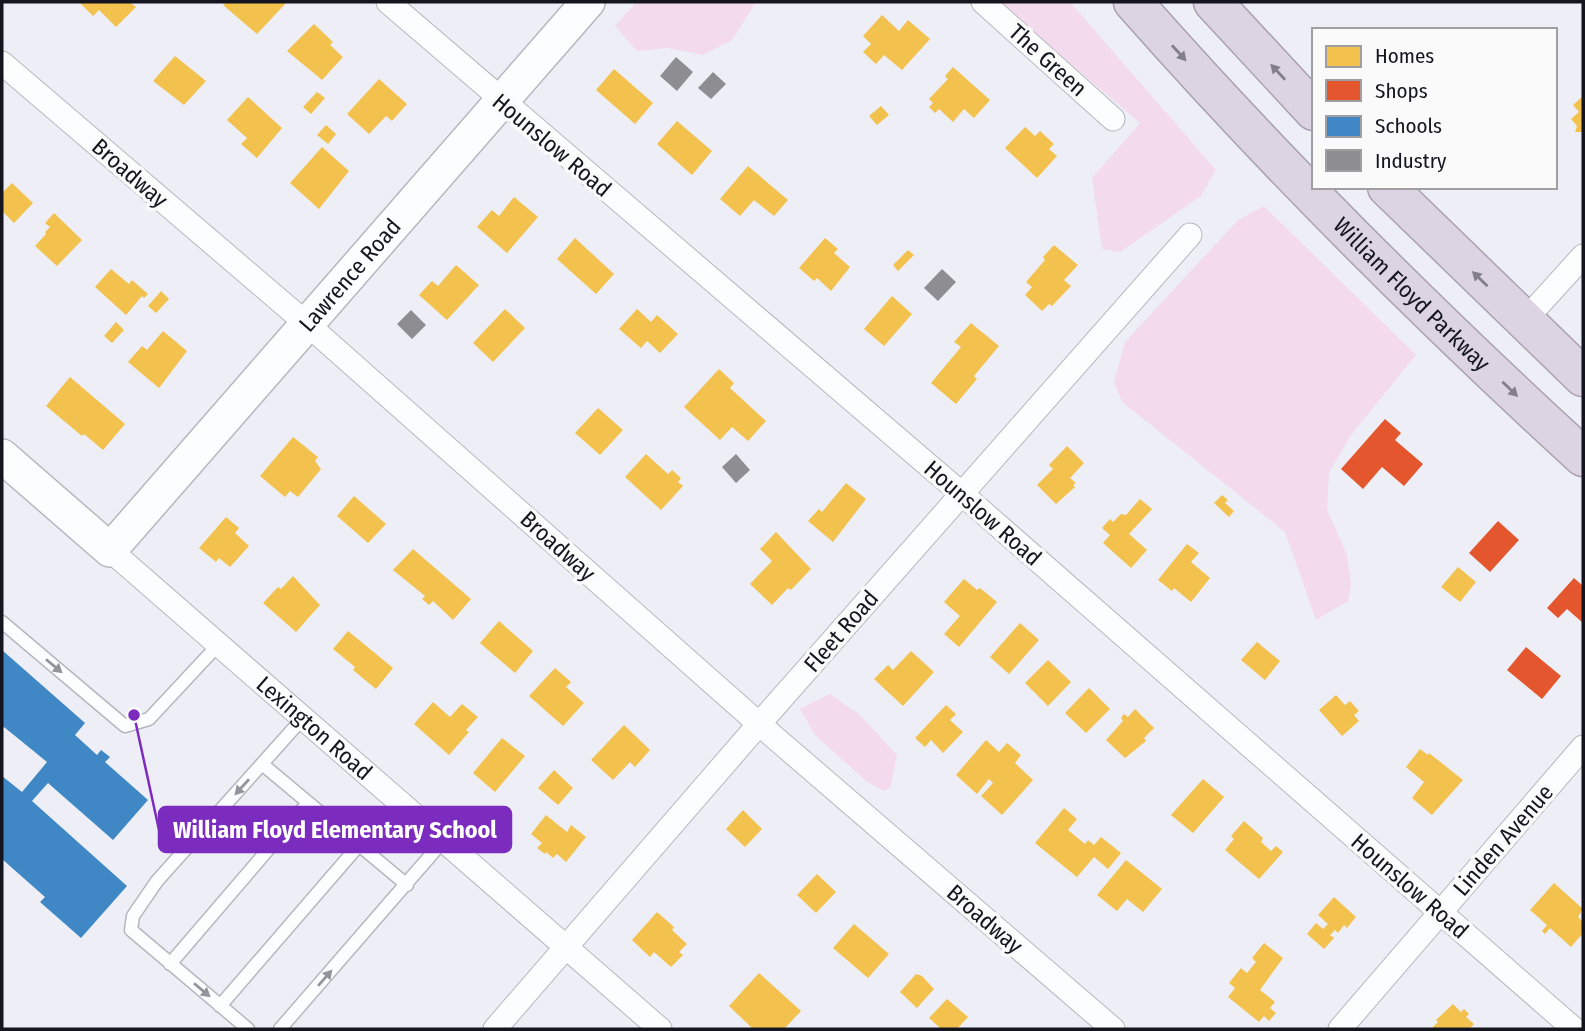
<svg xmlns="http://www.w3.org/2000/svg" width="1585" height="1031" font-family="'Fira Sans Condensed',sans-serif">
  <rect width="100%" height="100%" fill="#eeeff6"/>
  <!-- green -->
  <path fill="#f4daed" d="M636 2H756L732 40 703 55 668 48 637 51 615 26Z
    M998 2H1070L1216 170 1201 196 1120 252 1102 249 1092 178 1140 123Z
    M1264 206 1416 355 1351 435 1329 473 1327 509 1347 555 1351 584 1348 601 1316 620 1285 532 1122 402 1114 382 1125 342 1238 220Z
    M830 694 860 715 897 755 890 788 884 791 866 781 815 735 800 709Z"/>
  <!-- homes -->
  <path fill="#f2c14e" d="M79 2H130L136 7 116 27 99 10 93 16Z
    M227 2H287L257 34 223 5Z
    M882 15 899 31 908 20 930 39 902 70 884 55 876 64 863 52 871 44 863 36Z
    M314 24 333 42 330 45 343 57 322 80 287 51Z
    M175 56 206 81 184 105 153 81Z
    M953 67 990 100 974 118 964 109 953 122 939 109 935 113 929 107 933 103 929 99 948 79 945 76Z
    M614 69 653 103 635 124 596 90Z
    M379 79 407 104 392 121 386 116 369 134 347 114Z
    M317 92 325 98 311 114 303 107Z
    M1583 96V132H1575L1577 126 1571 119 1579 112 1573 105Z
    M248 97 282 128 257 158 241 144 247 138 227 120Z
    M881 106 889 115 877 125 869 116Z
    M677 121 712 151 692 175 657 144Z
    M326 125 336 134 328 144 317 135Z
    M1025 127 1035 136 1040 131 1054 144 1049 149 1057 156 1037 178 1005 148Z
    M322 147 349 171 319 209 290 183Z
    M748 166 788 200 774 216 754 200 740 216 720 199Z
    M12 183 33 203 14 223 2 211V193Z
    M514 197 538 217 507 253 477 227 492 210 499 216Z
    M54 213 82 240 57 266 35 246 46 234 45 232 50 227 45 223Z
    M575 238 614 274 596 294 557 259Z
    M825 238 838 249 834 253 850 267 831 291 817 278 814 281 799 268Z
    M1054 245 1078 265 1064 280 1071 286 1052 306 1049 304 1042 311 1025 295 1032 287 1026 282 1045 260 1043 257Z
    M908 250 914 255 898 271 893 265Z
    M456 265 479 285 447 320 419 295 432 281 438 286Z
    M111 269 129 284 132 280 148 294 144 298 142 296 126 315 95 287Z
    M161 291 169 299 156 313 148 306Z
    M892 296 912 314 884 346 864 329Z
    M505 309 525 328 493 362 473 343Z
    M637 309 651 322 657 315 678 334 660 353 647 341 641 348 619 329Z
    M116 322 124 330 112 343 104 336Z
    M971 323 999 346 974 376 977 379 956 404 931 383 961 347 954 342Z
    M163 331 187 351 159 388 128 362 142 346 147 350Z
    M719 369 734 383 730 388 766 421 748 441 732 427 720 440 684 407Z
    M70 377 125 424 103 450 84 434 82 436 46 406Z
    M598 408 623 430 600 455 575 433Z
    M293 437 318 457 315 461 321 469 298 497 290 491 285 497 260 476Z
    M1067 446 1084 463 1070 478 1076 483 1073 485 1075 487 1056 504 1037 485 1053 469 1049 465Z
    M646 454 668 474 672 470 681 478 678 482 683 486 661 510 625 477Z
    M846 483 866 499 833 542 808 521 819 509 822 512Z
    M1222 495 1228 500 1225 503 1234 511 1229 517 1214 503Z
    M354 496 386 524 368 543 337 516Z
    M1140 499 1152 509 1129 534 1147 550 1131 568 1103 543 1110 535 1102 528 1110 519 1113 522 1121 514 1126 515Z
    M226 517 239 528 235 533 249 546 230 567 219 558 216 562 199 548Z
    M776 532 811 569 791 590 788 588 772 605 750 584 772 561 760 549Z
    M1187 544 1199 553 1191 562 1210 578 1191 602 1174 588 1172 591 1158 580Z
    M413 549 471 599 453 620 433 601 429 605 422 599 425 596 393 570Z
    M1458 567 1476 582 1460 602 1441 587Z
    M293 576 320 605 296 632 263 603 278 587 281 589Z
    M964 579 977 590 980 588 997 602 959 647 944 634 960 616 944 602Z
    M499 621 533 651 515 673 480 643Z
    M1020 623 1039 640 1009 674 990 657Z
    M348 631 393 668 376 689 353 670 355 667 333 649Z
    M1257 642 1280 661 1265 680 1241 660Z
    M911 651 934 672 903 706 874 679 888 665 893 670Z
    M1048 660 1071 682 1048 706 1025 683Z
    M555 668 571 682 566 687 584 703 563 726 529 696Z
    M1089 688 1110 709 1086 733 1065 713Z
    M1336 695 1345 705 1350 701 1359 711 1354 715 1359 721 1342 736 1319 710Z
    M433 702 450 717 462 704 478 717 466 730 469 732 449 755 414 724Z
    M946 705 956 714 950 720 963 732 943 753 931 740 925 747 915 738Z
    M1135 709 1154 728 1144 738 1146 741 1125 758 1106 740 1123 721 1121 718 1124 714 1128 717Z
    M624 725 650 750 635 767 630 762 613 780 591 760Z
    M502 738 525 756 495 792 473 773Z
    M986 740 999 752 1007 743 1021 755 1015 763 1033 780 1002 815 981 796 993 783 989 779 977 794 956 775Z
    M1420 749 1428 755 1429 753 1463 780 1432 815 1412 798 1424 782 1406 767Z
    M554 770 573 788 558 805 538 788Z
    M1203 779 1224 797 1193 833 1171 815Z
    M1064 808 1077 819 1068 830 1085 844 1088 840 1094 845 1101 837 1121 853 1108 869 1094 857 1077 877 1035 843Z
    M743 810 762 829 745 847 726 829Z
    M546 815 567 832 571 825 586 837 566 862 557 854 553 858 546 852 545 854 537 848 542 843 531 834Z
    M1244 821 1263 838 1261 842 1271 851 1276 846 1283 852 1259 879 1225 850 1234 839 1231 836Z
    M1126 860 1162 889 1143 912 1127 899 1117 911 1097 895Z
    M817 874 836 892 816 913 797 895Z
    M1554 883 1583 909 1578 917 1583 922V933L1571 947 1550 928 1545 934 1542 931 1547 925 1530 910Z
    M1334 897 1356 917 1347 928 1344 925 1338 933 1335 930 1330 935 1334 938 1324 949 1307 934 1316 923 1323 929 1328 924 1318 915Z
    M657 912 674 927 672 930 687 944 679 952 683 955 671 967 654 952 650 957 632 940Z
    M854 924 889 954 868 978 833 948Z
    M1264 943 1283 958 1260 990 1275 1002 1270 1008 1276 1013 1269 1021 1264 1016 1259 1022 1228 997 1235 988 1229 983 1241 968 1247 973 1256 962 1252 958Z
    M759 973 801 1011 784 1029H753L729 1006Z
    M916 974 922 976 934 989 917 1008 900 992Z
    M947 999 968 1017 957 1029H941L929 1018Z
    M1453 1004 1461 1012 1464 1009 1469 1014 1466 1017 1474 1024 1469 1029H1431L1438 1022 1436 1020Z"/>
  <!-- shops -->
  <path fill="#e4572e" d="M1385 419 1401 433 1395 440 1423 464 1404 486 1382 467 1363 489 1341 469Z
    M1498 521 1519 540 1490 572 1469 553Z
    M1574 578 1583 586V623L1567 609 1558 618 1547 608Z
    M1526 647 1561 676 1542 699 1507 670Z"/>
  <!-- schools -->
  <path fill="#3f88c5" d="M2 650 85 723 75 735 97 755 101 750 110 757 105 762 148 800 113 840 48 783 32 801 127 886 81 938 40 902 45 897 2 859V776L22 792 47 762 4 727 2 730Z"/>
  <!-- industry -->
  <path fill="#8d8d92" d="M676 57 693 72 677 91 660 76Z
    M713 72 726 84 711 99 698 88Z
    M942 269 956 282 938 301 924 288Z
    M411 310 426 325 412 339 397 324Z
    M736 454 750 470 736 483 722 467Z"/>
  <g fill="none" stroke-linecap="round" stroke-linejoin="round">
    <!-- lane casing -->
    <g stroke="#b6b6bf" stroke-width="15">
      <path id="lane" d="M2 622 125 726 149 719 219 644
        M262 764 407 885
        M170 964 308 803
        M220 1006 359 845
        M248 1029 131 930 133 916 157 881 303 718
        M280 1029 444 840"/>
    </g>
    <!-- street casing -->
    <g stroke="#b6b6bf" stroke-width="25">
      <g id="street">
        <path d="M388 2 962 494 1574 1029"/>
        <path d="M983 2 1113 119"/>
        <path d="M2 63 307 324 759 724 1113 1029"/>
        <path d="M1524 321 1583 256"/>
        <path id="s1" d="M110 550 660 1029"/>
        <path d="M495 1029 759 724 1190 235"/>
        <path d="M1340 1029 1583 747"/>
      </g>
    </g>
    <!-- secondary casing -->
    <g stroke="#b6b6bf" stroke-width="36">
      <g id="secondary">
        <path id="s2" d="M2 456 110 550 588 2"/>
      </g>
    </g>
    <!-- highway casing -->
    <g stroke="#a9a0b2" stroke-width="41">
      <g id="highway">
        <path id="s3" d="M1133 2C1274 162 1426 313 1583 457"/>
        <path d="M1213 2 1314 111"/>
        <path d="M1387 187 1583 377"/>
      </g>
    </g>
    <!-- lane -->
    <use href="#lane" stroke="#fcfdfe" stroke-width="12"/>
    <!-- street -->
    <use href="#street" stroke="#fcfdfe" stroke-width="23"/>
    <!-- secondary -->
    <use href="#secondary" stroke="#fcfdfe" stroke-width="33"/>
    <!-- highway -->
    <use href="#highway" stroke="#dcd4e2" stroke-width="38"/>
  </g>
  <!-- one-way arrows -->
  <defs><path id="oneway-solid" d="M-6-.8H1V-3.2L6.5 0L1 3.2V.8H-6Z" transform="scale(1.75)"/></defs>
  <g fill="#827e8b">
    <use href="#oneway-solid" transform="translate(1179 53) rotate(48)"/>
    <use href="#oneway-solid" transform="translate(1278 72) rotate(-133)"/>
    <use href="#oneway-solid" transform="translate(1480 279) rotate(-136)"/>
    <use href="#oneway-solid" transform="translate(1510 389) rotate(44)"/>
  </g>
  <g fill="#94959a">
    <use href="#oneway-solid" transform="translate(54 666) rotate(40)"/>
    <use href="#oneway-solid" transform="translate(242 787) rotate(132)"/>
    <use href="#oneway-solid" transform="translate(325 978) rotate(-49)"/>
    <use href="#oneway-solid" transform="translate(202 990) rotate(40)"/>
  </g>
  <g text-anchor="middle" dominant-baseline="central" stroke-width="7" stroke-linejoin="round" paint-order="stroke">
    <!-- street labels -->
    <g font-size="23" fill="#151520" stroke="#fafafa">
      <text transform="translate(1048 60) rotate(42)">The Green</text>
      <text transform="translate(552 145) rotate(40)">Hounslow Road</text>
      <text transform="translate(130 173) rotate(41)">Broadway</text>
      <text stroke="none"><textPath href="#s2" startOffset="508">Lawrence Road</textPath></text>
      <text stroke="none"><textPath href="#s3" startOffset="404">William Floyd Parkway</textPath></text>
      <text transform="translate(983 513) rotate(41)">Hounslow Road</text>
      <text transform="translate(558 546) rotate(42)">Broadway</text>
      <text transform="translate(841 631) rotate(-49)">Fleet Road</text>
      <text stroke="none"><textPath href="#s1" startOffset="271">Lexington Road</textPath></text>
      <text transform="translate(1503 840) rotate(-49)">Linden Avenue</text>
      <text transform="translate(1410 886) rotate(41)">Hounslow Road</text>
      <text transform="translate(985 919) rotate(41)">Broadway</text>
    </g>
  </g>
  <!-- callouts -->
  <path fill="none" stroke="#7b2cbf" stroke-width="2.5" d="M134 715L159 830"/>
  <circle fill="#7b2cbf" stroke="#fafafa" stroke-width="2.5" cx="134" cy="715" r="7"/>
  <rect fill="#7b2cbf" stroke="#7b2cbf" stroke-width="2.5" x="159" y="807" width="352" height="45" rx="7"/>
  <g font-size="24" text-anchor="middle" font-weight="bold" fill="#fff">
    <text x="335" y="838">William Floyd Elementary School</text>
  </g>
  <!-- border -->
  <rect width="1585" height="1031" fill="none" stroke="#151520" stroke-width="7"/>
  <!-- legend -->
  <rect x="1312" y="28" width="245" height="161" fill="#fafafa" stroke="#9e9ea3" stroke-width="2"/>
  <rect x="1326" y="46" width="35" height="21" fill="#f2c14e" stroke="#9e9ea3" stroke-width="2"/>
  <text x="1375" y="63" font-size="21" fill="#151520">Homes</text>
  <rect x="1326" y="80" width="35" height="21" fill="#e4572e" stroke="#9e9ea3" stroke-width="2"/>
  <text x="1375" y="98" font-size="21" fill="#151520">Shops</text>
  <rect x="1326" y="116" width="35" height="21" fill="#3f88c5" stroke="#9e9ea3" stroke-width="2"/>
  <text x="1375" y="133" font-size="21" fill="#151520">Schools</text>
  <rect x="1326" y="150" width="35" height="21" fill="#8d8d92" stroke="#9e9ea3" stroke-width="2"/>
  <text x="1375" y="168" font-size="21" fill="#151520">Industry</text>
</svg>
